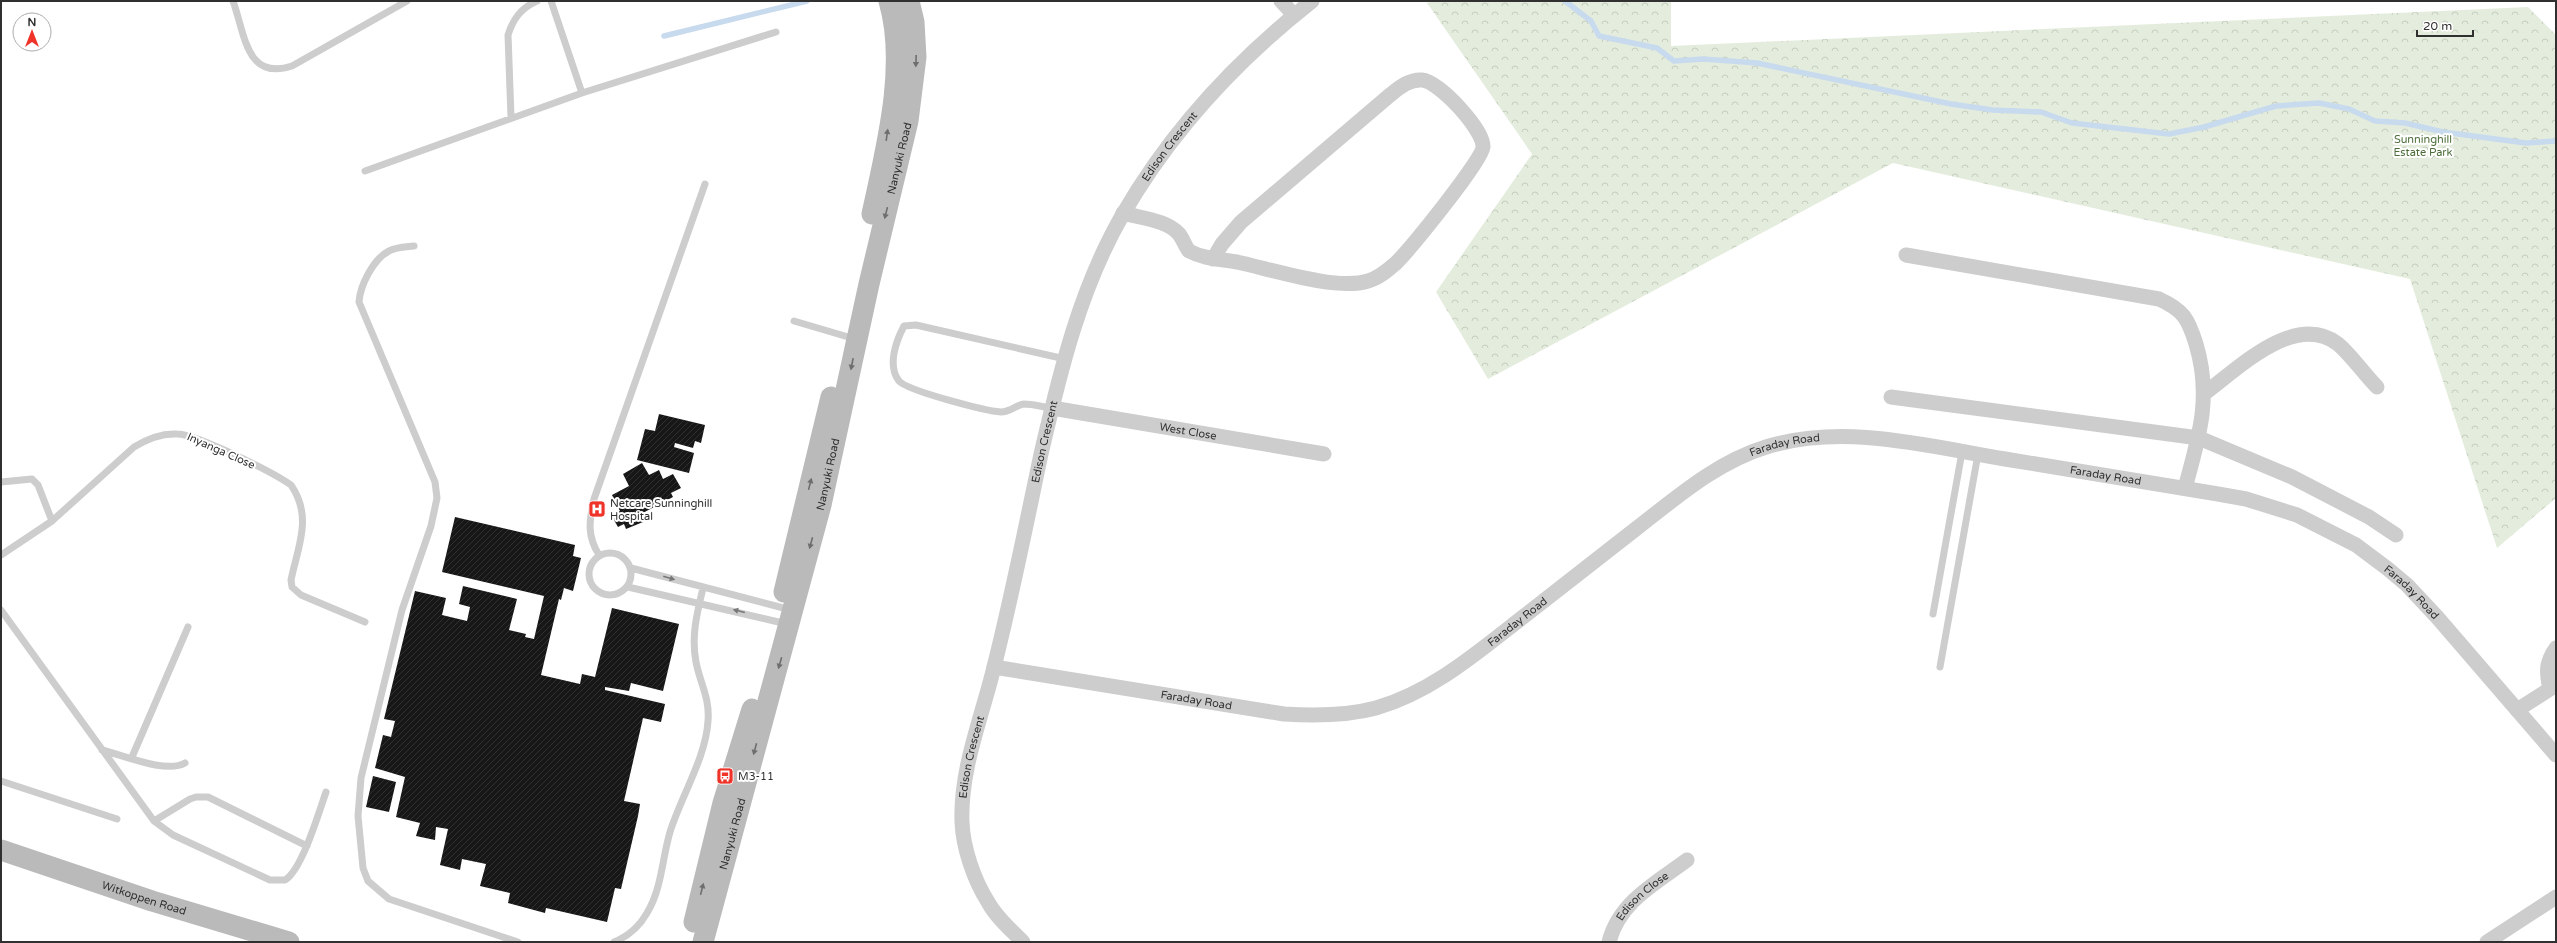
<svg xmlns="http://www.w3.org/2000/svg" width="2557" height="943" font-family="'Varela Round',sans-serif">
  <defs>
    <pattern id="park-crowns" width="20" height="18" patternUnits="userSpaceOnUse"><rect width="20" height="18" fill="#e4eddd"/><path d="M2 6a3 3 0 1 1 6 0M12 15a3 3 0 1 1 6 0" fill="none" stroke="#c4ccbe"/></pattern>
    <pattern id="building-hatch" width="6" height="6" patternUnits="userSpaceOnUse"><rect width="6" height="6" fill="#171717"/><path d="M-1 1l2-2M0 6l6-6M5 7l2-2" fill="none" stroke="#303030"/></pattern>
  </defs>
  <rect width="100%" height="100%" fill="#fff"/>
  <!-- park -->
  <path fill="url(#park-crowns)" d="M1432 1H1671V46L2528 7 2556 35V498L2497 548 2410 279 1893 163 1488 379 1436 292 1532 154 1427 3Z"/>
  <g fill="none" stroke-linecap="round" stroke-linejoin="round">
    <!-- stream -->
    <path stroke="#c8daee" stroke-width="5.5" d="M1565 1 1591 21 1599 36 1657 48 1674 61 1703 59 1757 63 1951 104 1993 110 2041 112 2072 123 2169 134 2204 127 2276 106 2319 103 2349 109 2375 121 2405 123 2443 132 2526 143 2556 141
      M664 36 807 1"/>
  </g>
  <!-- building -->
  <path fill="url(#building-hatch)" d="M659 414 705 425 701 443 695 441 693 448 675 443 674 447 694 453 689 473 637 460 645 429 655 431Z
    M642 463 649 475 659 470 663 479 673 474 681 488 671 493 673 497 639 515 643 522 626 529 624 524 618 527 611 515 620 511 612 495 629 486 623 474Z
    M455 517 575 545 573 556 581 558 573 591 564 588 561 600 559 599 541 675 580 684 582 674 595 677 612 608 679 624 663 691 631 683 629 691 605 687V690L665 704 661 722 643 718 624 801 640 804 638 816 621 889 615 888 607 922 546 908 545 913 508 903 510 893 480 886 486 864 462 859 460 870 440 865 448 829 436 827 435 840 416 836 420 823 396 817 405 777 375 768 383 735 391 737 395 721 384 719 415 591 446 598 442 615 467 621 470 607 459 604 463 586 517 599 509 630 526 634 525 637 534 639 544 596 442 572Z
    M373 776 396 782 389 812 366 807Z"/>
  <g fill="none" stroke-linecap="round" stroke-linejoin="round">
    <!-- service -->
    <path stroke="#cdcdcd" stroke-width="7" d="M233 1C245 34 246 81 292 66L407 1
      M551 1 582 93
      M511 117 508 35C513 19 521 8 537 1
      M365 171 582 93 776 32
      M414 246C405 247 396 247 389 251 373 259 360 286 359 302L435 482 437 498 431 526 402 610 361 778 358 816 363 868 368 881 389 899 518 942
      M794 321 855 339
      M1052 408C1043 407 1033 404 1024 404 1016 405 1010 412 1001 412 986 411 908 391 899 381 887 366 896 341 904 326L916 325 1065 359
      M1 482 32 479 38 485 52 521
      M589 574a21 21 0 1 1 42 0a21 21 0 1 1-42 0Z
      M1 555 52 521 134 447C147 439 161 433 177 434 196 434 273 472 291 485 313 517 298 546 291 580L292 587 301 595 365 622
      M599 555C587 536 589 521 594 499L705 184
      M631 568 791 610
      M628 587 787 624
      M1 610 154 821 173 835 270 880H285C302 870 319 812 326 792
      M1933 614 1962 452
      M1940 667 1978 454
      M102 750C123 755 166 774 185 763
      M132 757 188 627
      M1 781 117 819
      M154 821 190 799 196 797H208L307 846
      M614 942C629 936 639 927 647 913 662 888 662 859 670 832 681 797 706 757 708 721 710 698 700 683 696 662 691 636 697 613 703 588"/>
    <!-- minor -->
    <g stroke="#cdcdcd" stroke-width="15">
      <path d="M1281 1 1294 15"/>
      <path d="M1123 213C1140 218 1167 220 1179 234 1183 239 1185 246 1189 251 1204 259 1220 259 1237 262 1270 269 1336 291 1368 281 1379 278 1388 270 1396 263 1410 249 1482 161 1483 147 1484 130 1439 81 1422 80 1409 79 1399 88 1390 95L1241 222 1222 244 1213 259"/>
      <path d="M1906 255 2159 299C2183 310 2188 318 2196 344 2212 397 2199 437 2185 488"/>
      <path d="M2205 393C2238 369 2295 311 2338 344 2352 356 2364 374 2377 387"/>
      <path d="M1891 397 2199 438 2292 477 2369 517 2396 535"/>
      <path id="s1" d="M1052 408 1324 454"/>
      <path id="s2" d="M994 667 1284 714C1314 716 1346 716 1376 708 1432 692 1478 652 1523 617 1561 587 1599 558 1637 528 1677 497 1717 462 1766 447 1844 423 1928 446 2005 459 2076 470 2147 482 2218 494L2246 499 2297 515 2356 545 2388 569 2407 585 2437 617 2556 755"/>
      <path d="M2517 710 2550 689C2546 672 2546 662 2556 648"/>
      <path id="s3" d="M1023 942C1011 930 996 917 988 902 974 880 963 848 962 822 960 769 982 717 994 667 1012 596 1026 525 1041 454 1060 372 1080 288 1123 214 1171 131 1237 60 1312 1"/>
      <path id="s4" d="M1609 942C1619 902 1656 883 1687 860"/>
      <path d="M2487 942 2556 897"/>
    </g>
    <!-- secondary -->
    <g stroke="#bababa" stroke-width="21">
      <path d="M872 214C886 149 908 66 889 1"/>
      <path d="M784 592 831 397"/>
      <path id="s5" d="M1 850 152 901 289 942"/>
      <path d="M694 922 723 803 752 709"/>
      <path id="s6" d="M703 942 821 505 869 284 908 121 916 57 914 22 909 1"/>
    </g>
  </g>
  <!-- one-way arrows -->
  <defs><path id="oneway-solid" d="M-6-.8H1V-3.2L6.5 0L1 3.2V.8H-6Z"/></defs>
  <g fill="#6e6e6e">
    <use href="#oneway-solid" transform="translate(916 61) rotate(92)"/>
    <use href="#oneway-solid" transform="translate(887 135) rotate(-82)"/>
    <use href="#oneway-solid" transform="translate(886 213) rotate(104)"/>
    <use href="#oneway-solid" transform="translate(852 364) rotate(101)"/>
    <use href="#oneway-solid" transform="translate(810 484) rotate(-76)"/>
    <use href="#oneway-solid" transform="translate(811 543) rotate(105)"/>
    <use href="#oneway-solid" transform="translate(780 663) rotate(106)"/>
    <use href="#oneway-solid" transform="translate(755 749) rotate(105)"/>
    <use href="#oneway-solid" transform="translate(702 889) rotate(-76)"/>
  </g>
  <g fill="#777">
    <use href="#oneway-solid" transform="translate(669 578) rotate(16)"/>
    <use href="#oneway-solid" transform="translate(739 611) rotate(-166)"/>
  </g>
  <!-- icons -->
  <defs>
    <g id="hospital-square" transform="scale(0.9)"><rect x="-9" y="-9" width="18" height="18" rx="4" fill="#ef3329" stroke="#fff"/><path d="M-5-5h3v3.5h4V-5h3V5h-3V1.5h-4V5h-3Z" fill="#fff"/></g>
    <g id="bus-square" transform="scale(0.9)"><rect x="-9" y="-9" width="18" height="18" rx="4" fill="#ef3329" stroke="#fff"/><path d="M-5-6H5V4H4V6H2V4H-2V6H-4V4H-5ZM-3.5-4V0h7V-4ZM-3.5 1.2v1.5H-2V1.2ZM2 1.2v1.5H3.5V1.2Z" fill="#fff"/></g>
  </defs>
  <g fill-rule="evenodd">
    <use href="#hospital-square" x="597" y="509"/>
    <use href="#bus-square" x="725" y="776"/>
  </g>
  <g text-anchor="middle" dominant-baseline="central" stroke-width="4" stroke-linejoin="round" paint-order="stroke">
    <!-- park labels -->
    <g font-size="11" fill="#4c6e3a" stroke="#fff">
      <text x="2423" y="139">Sunninghill<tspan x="2423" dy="13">Estate Park</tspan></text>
    </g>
    <!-- street labels -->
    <g font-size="11" fill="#303030" stroke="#fff">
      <text stroke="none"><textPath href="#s3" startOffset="852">Edison Crescent</textPath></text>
      <text stroke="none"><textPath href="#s6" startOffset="808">Nanyuki Road</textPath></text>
      <text stroke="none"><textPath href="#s1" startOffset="138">West Close</textPath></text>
      <text stroke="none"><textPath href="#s3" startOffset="528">Edison Crescent</textPath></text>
      <text stroke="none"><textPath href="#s2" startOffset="877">Faraday Road</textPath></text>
      <text transform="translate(221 451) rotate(24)">Inyanga Close</text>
      <text stroke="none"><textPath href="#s6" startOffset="484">Nanyuki Road</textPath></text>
      <text stroke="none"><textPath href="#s2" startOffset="1202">Faraday Road</textPath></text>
      <text stroke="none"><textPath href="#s2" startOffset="1537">Faraday Road</textPath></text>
      <text stroke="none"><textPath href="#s2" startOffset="553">Faraday Road</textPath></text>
      <text stroke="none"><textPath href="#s2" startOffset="205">Faraday Road</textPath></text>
      <text stroke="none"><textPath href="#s3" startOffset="204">Edison Crescent</textPath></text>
      <text stroke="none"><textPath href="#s6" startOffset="112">Nanyuki Road</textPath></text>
      <text stroke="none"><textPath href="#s5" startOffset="151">Witkoppen Road</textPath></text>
      <text stroke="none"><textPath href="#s4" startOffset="58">Edison Close</textPath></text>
    </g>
    <!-- poi labels -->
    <g font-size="11" fill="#303030" stroke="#fff" text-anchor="start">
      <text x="610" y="503">Netcare Sunninghill<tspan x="610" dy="13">Hospital</tspan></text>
      <text x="738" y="776">M3-11</text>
    </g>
  </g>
  <!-- border -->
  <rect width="2557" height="943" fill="none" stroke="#303030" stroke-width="4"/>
  <!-- north arrow -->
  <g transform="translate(32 32)"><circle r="19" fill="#ffffff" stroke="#acacac"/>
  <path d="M0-3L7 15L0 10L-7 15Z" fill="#ef3329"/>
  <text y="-6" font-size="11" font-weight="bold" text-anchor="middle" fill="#303030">N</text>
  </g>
  <!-- scale -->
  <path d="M2417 30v6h56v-6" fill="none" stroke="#303030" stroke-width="2"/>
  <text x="2423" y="30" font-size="12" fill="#303030" stroke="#ffffff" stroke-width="3" paint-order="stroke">20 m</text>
</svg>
